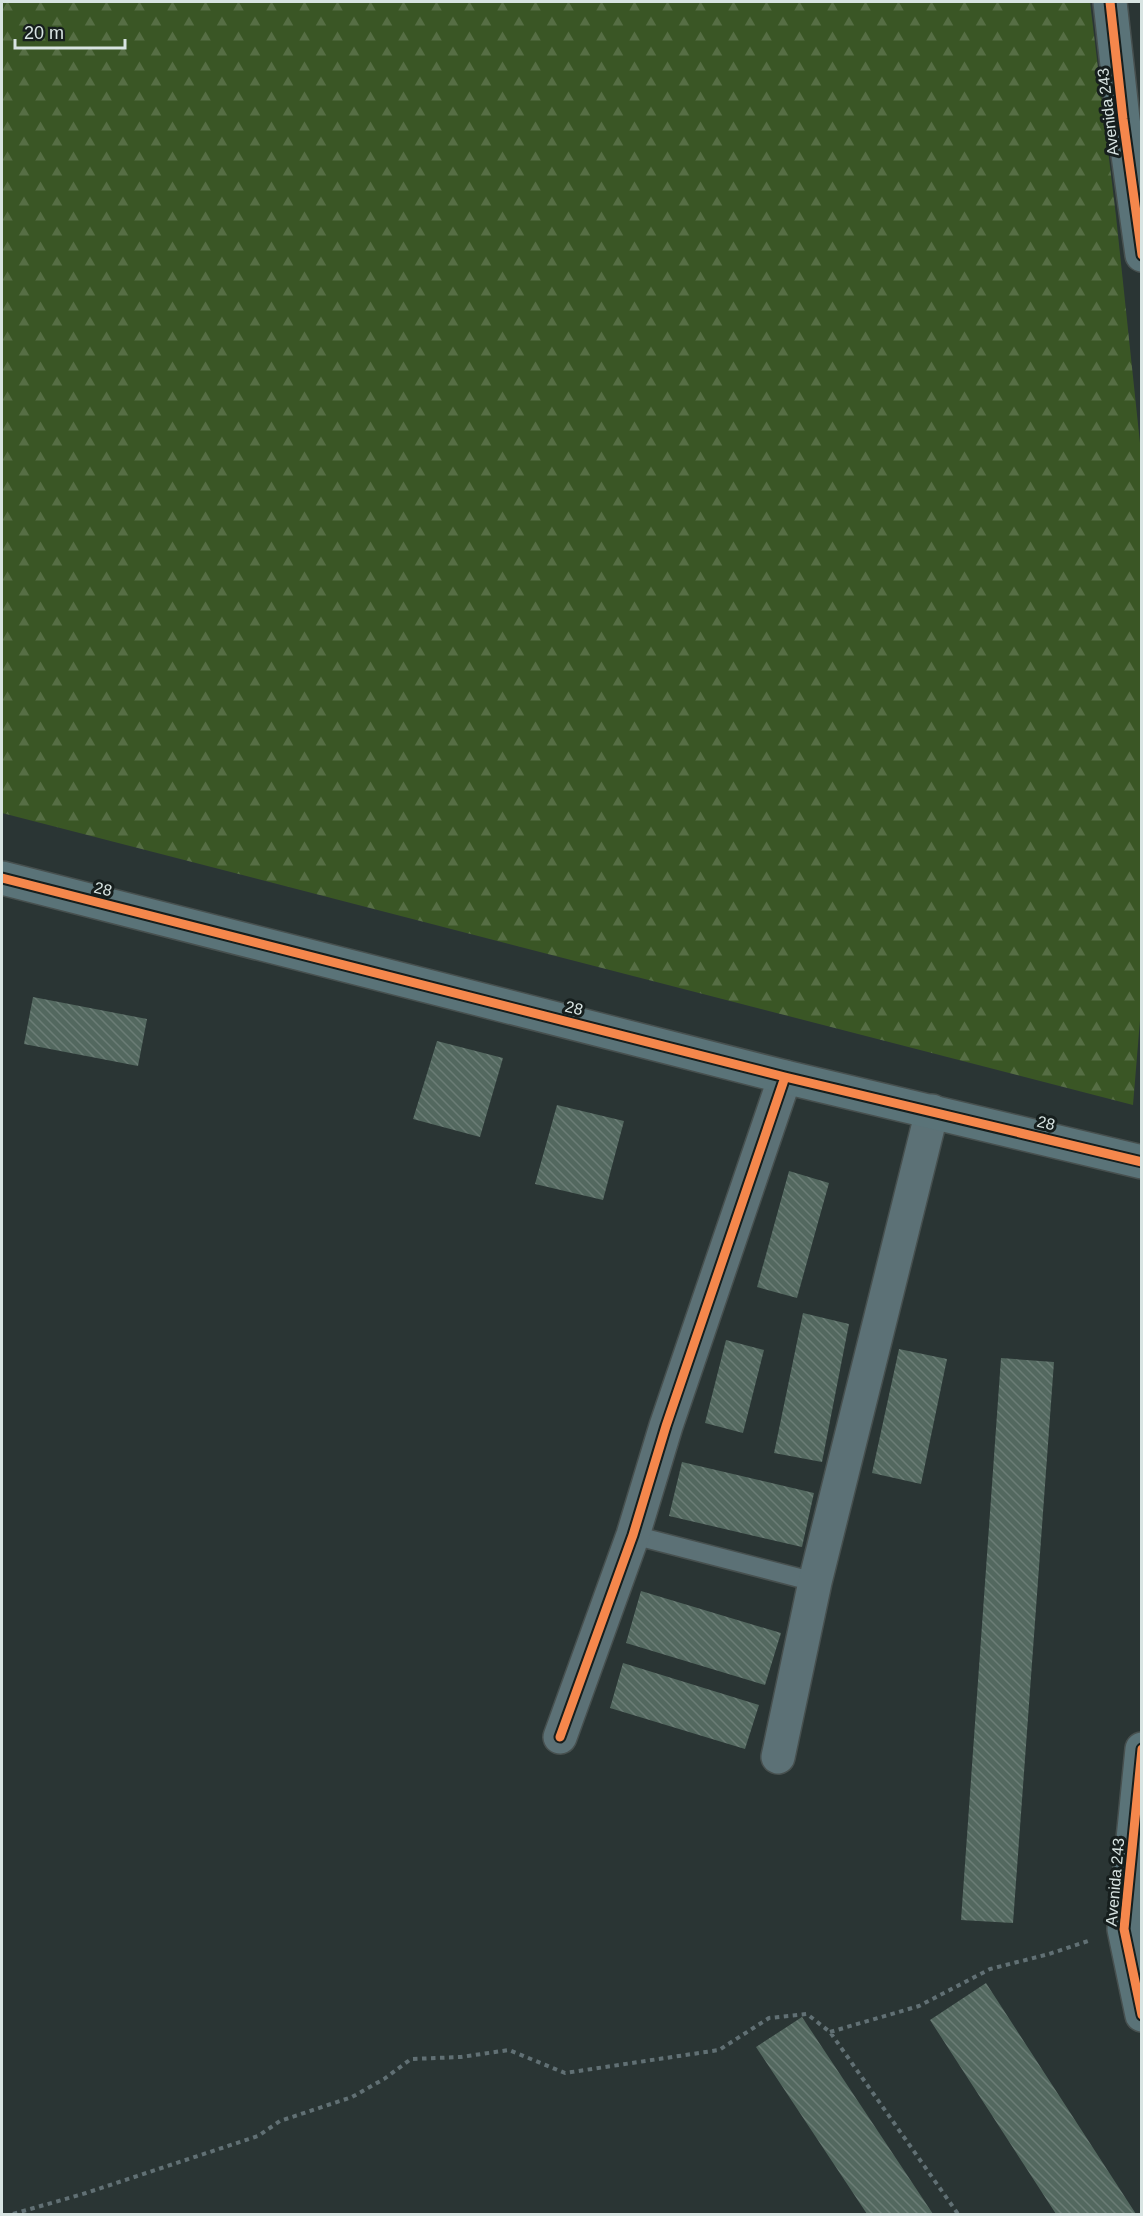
<svg xmlns="http://www.w3.org/2000/svg" width="1143" height="2216" font-family="Arial,sans-serif">
  <defs>
    <pattern id="forest-firs" width="22" height="20" patternUnits="userSpaceOnUse" patternTransform="scale(1.5)"><rect width="22" height="20" fill="#3a5625"/><path d="M5 1l3.5 6h-7zM16 11l3.5 6h-7z" fill="#566e44"/></pattern>
    <pattern id="building-back-hatch" width="6" height="6" patternUnits="userSpaceOnUse" patternTransform="scale(1.5)"><rect width="6" height="6" fill="#53685f"/><path d="M-1 5l2 2M0 0l6 6M5-1l2 2" fill="none" stroke="#6b7d76"/></pattern>
  </defs>
  <rect width="100%" height="100%" fill="#2a3534"/>
  <!-- forest -->
  <path fill="url(#forest-firs)" d="M2 2H1090L1116 216 1142 462V996L1133 1105 2 813Z"/>
  <!-- building -->
  <path fill="url(#building-back-hatch)" d="M33 997 147 1019 138 1066 24 1044Z
    M437 1041 503 1058 480 1137 413 1119Z
    M557 1105 624 1121 603 1200 535 1184Z
    M789 1171 829 1183 797 1298 757 1287Z
    M803 1313 849 1324 822 1462 774 1453Z
    M726 1340 764 1350 743 1433 705 1423Z
    M899 1349 947 1359 921 1484 872 1473Z
    M1001 1358 1054 1362 1013 1923 961 1920Z
    M682 1462 814 1493 802 1547 669 1516Z
    M641 1591 781 1633 765 1685 626 1643Z
    M623 1663 759 1705 745 1749 610 1708Z
    M986 1983 1136 2214H1056L930 2020Z
    M802 2017 933 2214H867L756 2047Z"/>
  <g fill="none" stroke-linecap="round" stroke-linejoin="round">
    <!-- lane casing -->
    <g stroke="#47504f" stroke-width="21">
      <path id="lane" d="M633 1535 815 1582"/>
    </g>
    <!-- street casing -->
    <g stroke="#47504f" stroke-width="36">
      <path id="street" d="M560 1737 633 1535 666 1426 785 1077
        M778 1757 815 1582 932 1111"/>
    </g>
    <!-- secondary casing -->
    <g stroke="#47504f" stroke-width="36">
      <path id="secondary" d="M1110 2 1123 119 1142 255
        M2 878 785 1077 1142 1162
        M1142 1749 1124 1929 1142 2015"/>
    </g>
    <!-- path -->
    <path stroke="#617074" stroke-width="4" stroke-dasharray="4.5 4.5" stroke-linecap="butt" d="M830 2032 919 2006 990 1969 1049 1954 1091 1940
      M13 2214 86 2193 258 2136 280 2121 352 2097 384 2079 411 2059 461 2057 509 2050 565 2073 719 2050 769 2018 807 2014 830 2032 958 2214"/>
    <!-- lane -->
    <use href="#lane" stroke="#5c7176" stroke-width="18"/>
    <!-- street -->
    <use href="#street" stroke="#5c7176" stroke-width="33"/>
    <!-- secondary -->
    <use href="#secondary" stroke="#5a7378" stroke-width="33"/>
    <!-- cycleway casing -->
    <g stroke="#161e1d" stroke-width="13">
      <path id="cycleway" d="M1110 2 1123 119 1142 255
        M2 878 785 1077 1142 1162
        M560 1737 633 1535 666 1426 785 1077
        M1142 1749 1124 1929 1142 2015"/>
    </g>
    <!-- cycleway -->
    <use href="#cycleway" stroke="#f5874c" stroke-width="9"/>
  </g>
  <g text-anchor="middle" dominant-baseline="central" stroke-width="6" stroke-linejoin="round" paint-order="stroke">
    <!-- street labels -->
    <g font-size="16" fill="#d8e4e2" stroke="#161e1d">
      <text transform="translate(1108 112) rotate(-97)">Avenida 243</text>
      <text transform="translate(103 889) rotate(14)">28</text>
      <text transform="translate(574 1008) rotate(14)">28</text>
      <text transform="translate(1046 1123) rotate(14)">28</text>
      <text transform="translate(1115 1882) rotate(-85)">Avenida 243</text>
    </g>
  </g>
  <!-- border -->
  <rect width="1143" height="2216" fill="none" stroke="#d8e4e2" stroke-width="6"/>
  <!-- scale -->
  <path d="M15 39v9h110v-9" fill="none" stroke="#d8e4e2" stroke-width="3"/>
  <text x="24" y="39" font-size="18" fill="#d8e4e2" stroke="#161e1d" stroke-width="4.5" paint-order="stroke">20 m</text>
</svg>
